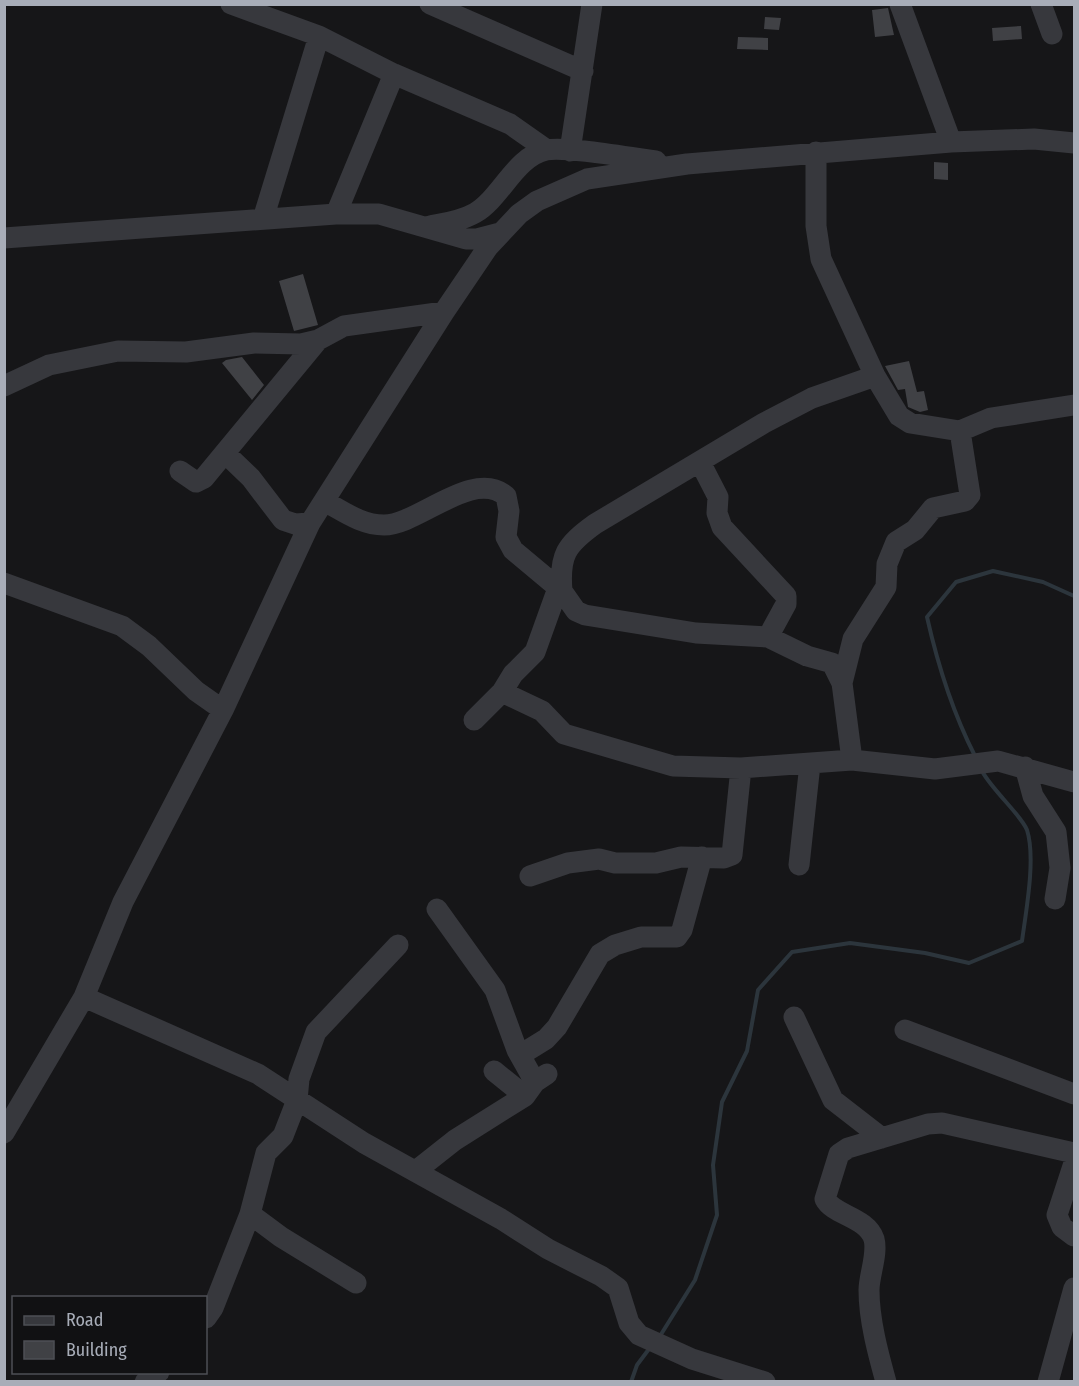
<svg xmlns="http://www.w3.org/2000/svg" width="1079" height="1386" font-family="'Fira Sans Condensed',sans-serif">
  <rect width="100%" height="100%" fill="#161618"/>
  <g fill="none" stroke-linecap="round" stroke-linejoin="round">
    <!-- stream -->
    <path stroke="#2c353c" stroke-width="4" d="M975 756C952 711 938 666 927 617L956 582 993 571 1043 582 1074 596
      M660 1336 695 1280 717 1215 713 1165 722 1102 747 1051 758 990 792 952 850 943 925 953 969 963 1022 941C1026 911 1036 858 1027 830 1022 816 992 790 982 771
      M631 1382 637 1365 649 1349"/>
  </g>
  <!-- building -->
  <path fill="#404145" d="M888 8 894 35 875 37 872 10Z
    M765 17 781 18 779 30 764 29Z
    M1021 26 1022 39 993 41 992 28Z
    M738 37 768 38V50L737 49Z
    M934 162 948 163V180L934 179Z
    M303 274 318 325 294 331 279 281Z
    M242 357 264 385 252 400 222 363 226 360Z
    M909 361 917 392 924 391 928 410 920 412 908 407 905 389 898 390 885 366Z"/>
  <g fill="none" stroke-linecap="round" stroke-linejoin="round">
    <!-- minor -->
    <path stroke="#37383d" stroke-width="21" d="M231 4 319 36 394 74 510 124 547 150
      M430 4 583 71
      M900 4 951 142
      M1041 4 1052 34
      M570 151 592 4
      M816 152V226L821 259 875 376 899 416 910 423 960 431 991 418 1074 405
      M336 214 394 74
      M263 219 319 36
      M430 226C445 223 461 221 475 213 501 198 515 157 546 150 568 146 631 158 656 161
      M4 238 336 214H379L466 239H477L500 233
      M4 386 49 365 118 351 186 352 254 343 301 344 318 340 344 326 444 312
      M225 453 251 478 283 520 295 524 310 523
      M700 462 718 497 717 513 722 527 786 596V604L768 637
      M180 471 196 482 204 478 318 340
      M324 501C343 511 361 525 384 525 418 525 473 468 506 496L509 511 506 537 513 550 562 591 576 611 585 615 696 633 768 637 807 656 832 663 842 683
      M4 583 122 626 149 646 196 691 223 710
      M562 591C559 555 566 545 595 524L764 423 812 398 875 376
      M502 692 542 711 564 734 673 766 741 768 852 760 935 769 998 761 1074 782
      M474 720 502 692 513 674 535 652 558 588
      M852 760 842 683 853 639 886 587 887 564 896 542 915 530 933 508 965 501 970 495 960 431
      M1025 767 1033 796 1056 832 1060 868 1055 899
      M799 865 810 764
      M530 876 568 863 599 859 615 863H656L681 857 724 858 732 855 741 768
      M437 909 495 990 517 1050 535 1082
      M84 997 258 1074 364 1143 501 1219 548 1249 601 1276 618 1288 629 1323 639 1335 692 1359 765 1382
      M794 1017 833 1100 882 1138
      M905 1030 1074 1094
      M523 1060 525 1052 546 1039 557 1027 600 954 615 945 641 937H677L682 930 702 857
      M494 1071 525 1096
      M4 1133 84 997 123 902 223 710 310 523 444 312 488 247 519 214 537 201 587 179 687 164 951 142 1034 139 1074 143
      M1074 1163 1057 1215 1062 1227 1074 1236
      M417 1170 455 1140 525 1096 535 1082 547 1074
      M250 1214 281 1237 356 1283
      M206 1318 213 1308 250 1214 266 1153 283 1136 297 1100 299 1079 316 1032 398 945
      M145 1382 159 1372
      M886 1382C878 1353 869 1320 869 1290 869 1275 878 1254 874 1239 867 1217 833 1215 825 1199L839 1154 848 1148 928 1124 942 1123 1074 1153
      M1048 1382 1074 1288"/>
  </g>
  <!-- border -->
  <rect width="1079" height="1386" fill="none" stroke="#a8adb8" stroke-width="12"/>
  <!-- legend -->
  <rect x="12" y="1296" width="195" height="78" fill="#111113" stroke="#4d4f55" stroke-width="1.5"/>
  <rect x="24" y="1316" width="30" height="9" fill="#37383d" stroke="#4d4f55" stroke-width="1.5"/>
  <text x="66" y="1326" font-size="18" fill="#a8adb8">Road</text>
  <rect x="24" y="1341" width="30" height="18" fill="#404145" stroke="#4d4f55" stroke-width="1.5"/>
  <text x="66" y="1356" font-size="18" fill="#a8adb8">Building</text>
</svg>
